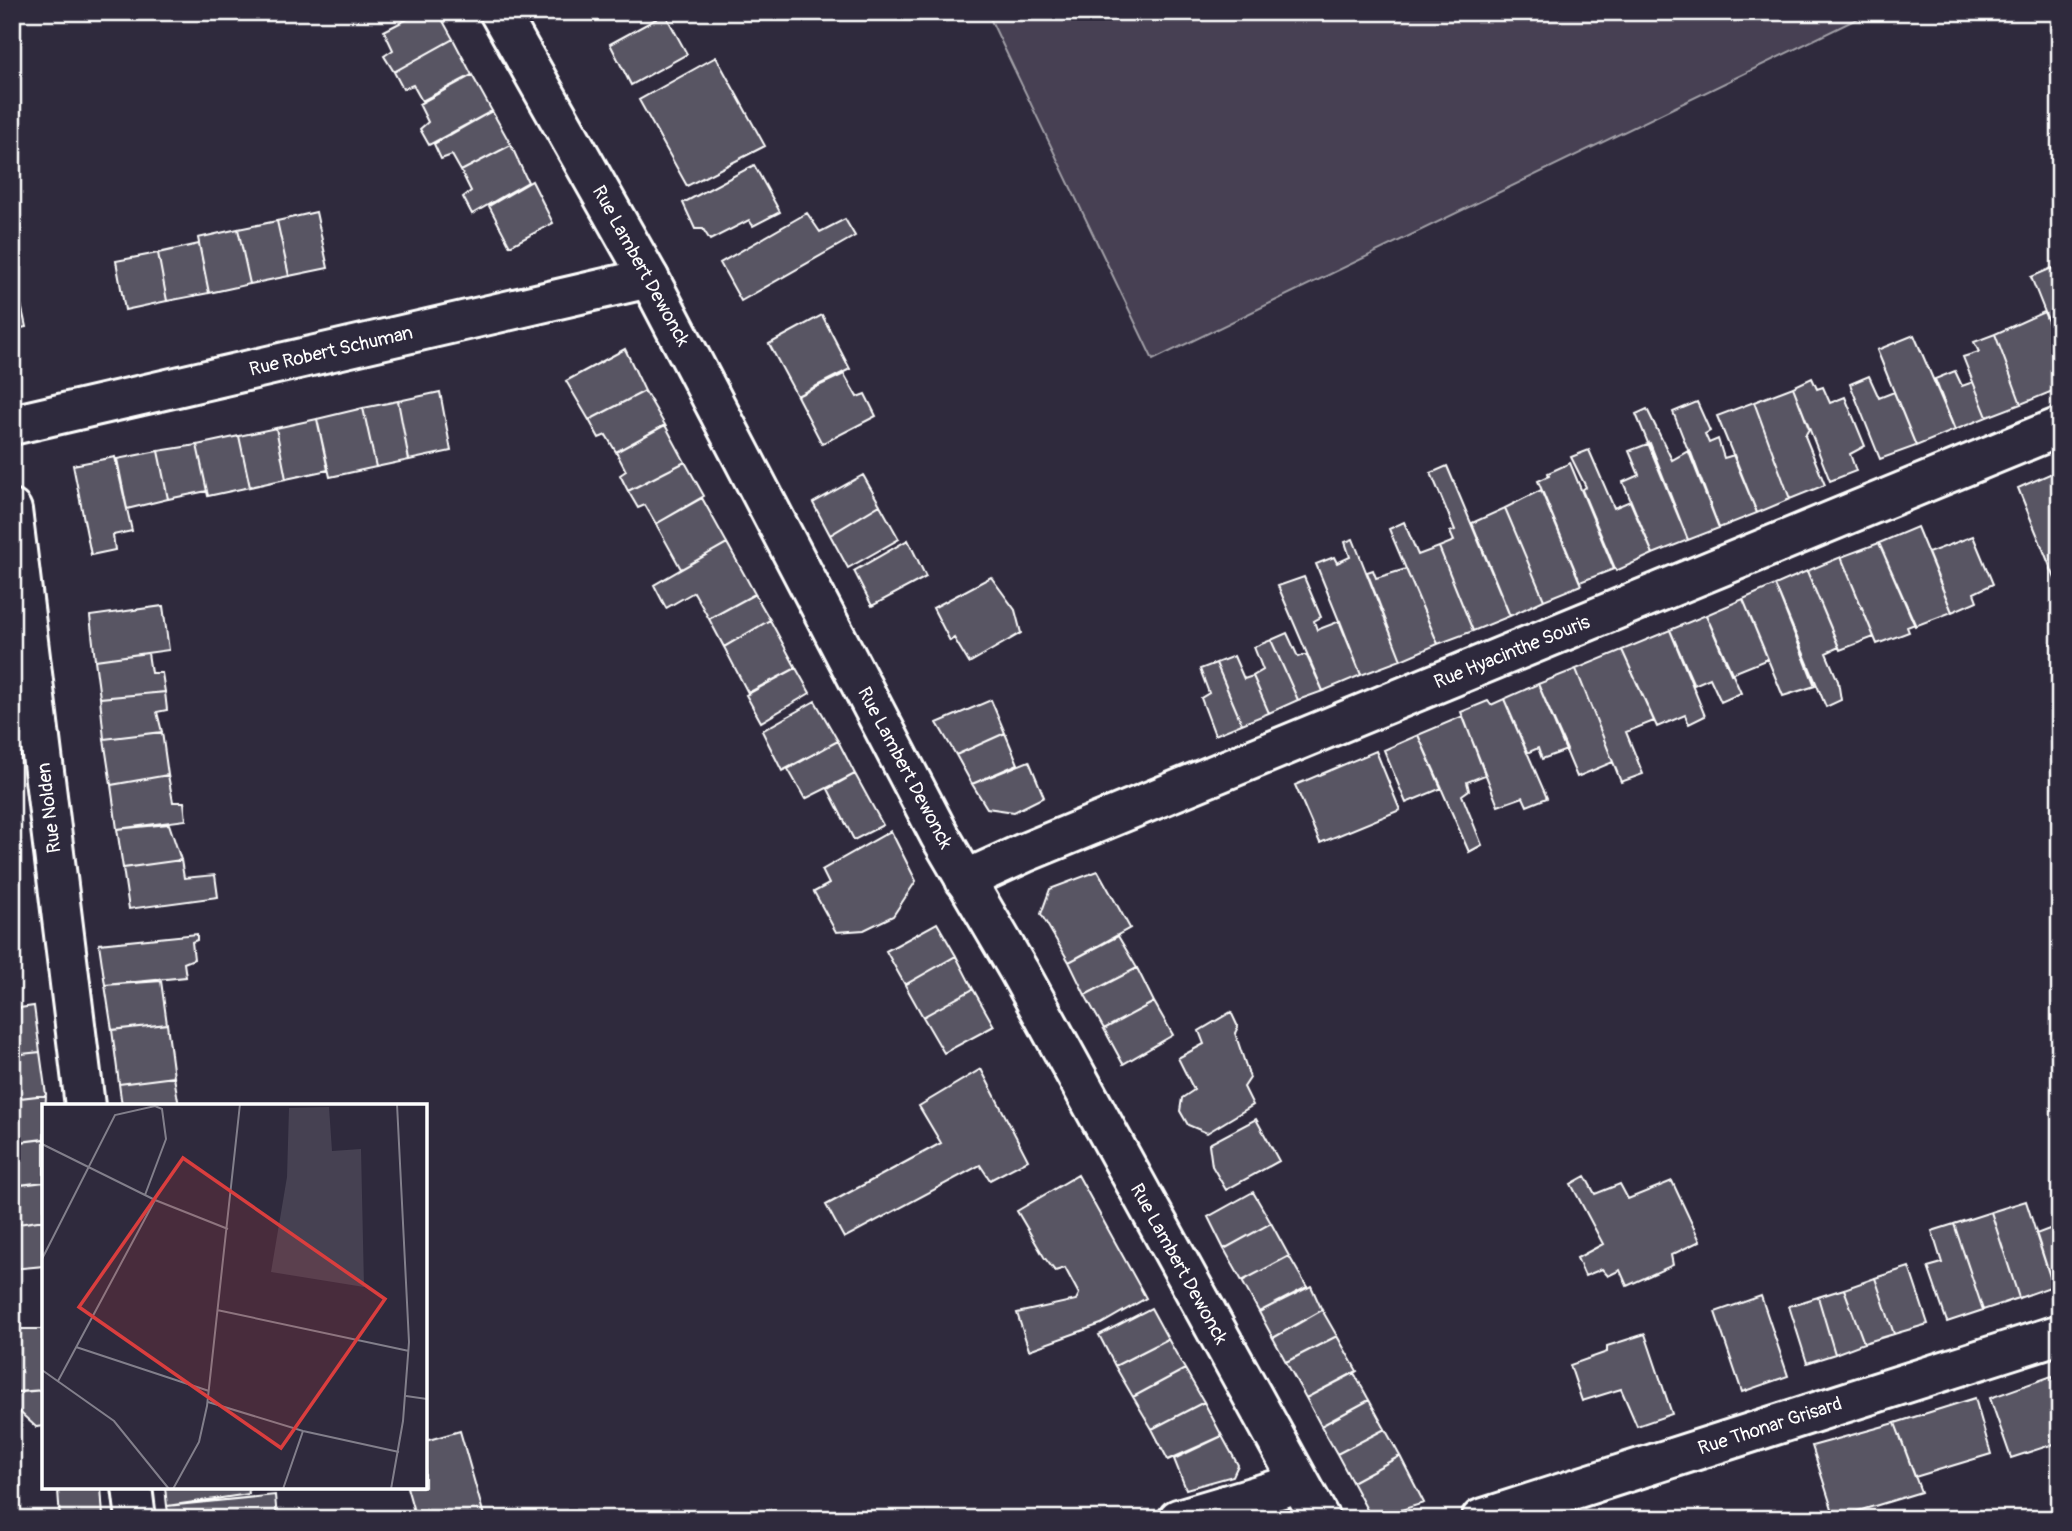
<svg xmlns="http://www.w3.org/2000/svg" width="2072" height="1531" font-family="Pangolin,sans-serif">
  <rect width="100%" height="100%" fill="#2f2a3d"/>
  <filter id="ink" filterUnits="userSpaceOnUse"><feTurbulence type="fractalNoise" baseFrequency=".0143" numOctaves="2"/><feDisplacementMap in="SourceGraphic" scale="14" xChannelSelector="R" yChannelSelector="G"/><feConvolveMatrix kernelMatrix="1 2 1 2 8 2 1 2 1" color-interpolation-filters="sRGB"/></filter>
  <g filter="url(#ink)">
    <!-- green -->
    <path fill="#464152" stroke="#a2a0a8" stroke-width="2" d="M987 12H1860L1863 16 1153 360Z"/>
    <!-- building -->
    <path fill="#595564" stroke="#fff" stroke-width="2" d="M421 12H438L453 39 394 72 384 56 393 50 384 31Z
      M665 14 687 54 631 85 610 44Z
      M453 39 472 75 422 101 413 85 403 89 394 72Z
      M716 57 765 146 687 186 639 100Z
      M472 75 492 111 429 145 420 129 428 122 419 104Z
      M492 111 511 145 461 171 452 155 441 159 434 144Z
      M511 145 528 182 472 214 463 197 471 191 461 171Z
      M754 165 780 212 753 226 749 220 710 240 703 229H695L683 203Z
      M532 181 553 223 510 246 489 206Z
      M316 212 328 268 289 276 277 221Z
      M807 213 820 232 845 219 855 236 741 301 720 263Z
      M277 221 289 276 250 284 238 229Z
      M238 229 250 284 209 293 198 238Z
      M199 244 209 293 167 301 158 253Z
      M158 253 167 301 125 310 116 261Z
      M2052 268 2060 285V350L2031 277Z
      M17 286 26 327 12 330V287Z
      M2044 312 2060 350V388L2021 404 1995 334Z
      M822 315 850 369 797 396 769 344Z
      M1995 334 2021 404 1987 417 1963 357 1979 352 1974 342Z
      M1914 335 1955 430 1916 446 1877 350Z
      M625 349 645 391 589 420 566 381Z
      M1955 371 1962 386 1973 382 1987 417 1955 430 1935 379Z
      M844 374 857 397 865 394 876 416 822 444 797 396Z
      M1869 376 1879 398 1894 392 1916 446 1880 459 1850 384Z
      M1812 378 1817 389 1823 387 1830 403 1845 397 1865 446 1850 454 1856 471 1830 481 1793 387Z
      M1793 387 1809 429 1805 436 1825 485 1790 499 1754 402Z
      M645 391 665 425 616 452 606 435 599 438 589 420Z
      M440 392 451 451 409 460 398 401Z
      M398 401 409 460 376 467 363 408Z
      M1697 402 1710 431 1705 434 1709 443 1718 439 1724 458 1734 455 1757 513 1719 528 1673 412Z
      M1754 402 1790 499 1757 513 1717 416Z
      M363 408 376 467 330 477 317 419Z
      M1647 409 1672 460 1690 450 1719 528 1688 540 1636 414Z
      M317 419 328 470 286 479 276 428Z
      M665 425 685 462 628 491 620 475 626 471 616 452Z
      M276 428 286 479 250 487 239 436Z
      M239 436 250 487 208 496 197 445Z
      M1650 443 1688 540 1653 554 1623 482 1639 475 1629 451Z
      M197 445 207 491 168 499 158 451Z
      M1589 450 1614 508 1630 501 1653 554 1616 571 1582 490 1586 487 1571 457Z
      M158 451 168 499 127 509 117 459Z
      M115 457 132 531 113 535 115 550 91 555 73 465Z
      M685 462 704 496 656 524 645 505 638 508 628 491Z
      M1570 463 1614 569 1580 582 1538 481 1549 476 1548 473Z
      M1447 466 1510 616 1473 631 1439 547 1454 541 1450 532 1455 530 1431 473Z
      M2052 473 2060 491V579L2056 581 2018 488Z
      M863 475 880 505 830 535 813 503Z
      M1541 490 1581 585 1544 600 1505 508Z
      M702 498 727 543 681 569 656 524Z
      M880 505 899 539 848 568 830 535Z
      M1505 508 1544 600 1510 616 1472 523Z
      M1404 522 1418 555 1439 547 1473 631 1438 644 1389 529Z
      M1917 527 1952 612 1915 626 1879 543Z
      M1973 536 1993 584 1974 593 1977 601 1952 612 1928 553Z
      M1353 539 1401 660 1361 675 1316 564 1334 557 1337 563 1350 557 1345 542Z
      M908 540 926 577 872 606 854 571Z
      M727 543 755 594 709 619 694 592 666 608 654 585Z
      M1879 543 1915 624 1907 627 1909 632 1877 644 1841 557Z
      M1841 557 1874 637 1840 650 1807 571Z
      M1406 569 1438 644 1401 660 1367 572 1373 570 1376 578Z
      M1807 571 1839 647 1826 653 1838 681 1841 700 1826 707 1775 585Z
      M991 577 1015 610 1021 633 969 663 954 638 950 641 933 608Z
      M1304 577 1321 617 1314 621 1317 630 1340 621 1361 675 1323 691 1278 586Z
      M1775 585 1815 686 1783 696 1743 599Z
      M755 594 770 620 724 647 709 619Z
      M1743 599 1768 659 1731 674 1706 615Z
      M163 606 169 650 95 660 90 616Z
      M1706 615 1741 693 1721 702 1710 678 1694 685 1670 630Z
      M770 620 796 668 748 693 724 647Z
      M1670 630 1705 716 1689 724 1685 715 1657 727 1622 650Z
      M1287 633 1298 657 1306 654 1323 691 1298 700 1271 640Z
      M1271 640 1298 700 1269 713 1253 676 1263 670 1254 647Z
      M1622 650 1654 721 1626 732 1643 774 1621 782 1576 669Z
      M148 653 151 673H162L165 692 100 698 95 660Z
      M1234 656 1244 679 1253 676 1269 713 1242 724 1216 663Z
      M1216 663 1242 724 1215 735 1201 698 1209 693 1200 669Z
      M796 668 810 693 761 722 746 695Z
      M1576 669 1613 762 1577 777 1538 684Z
      M1538 684 1567 750 1542 759 1538 748 1527 753 1504 699Z
      M165 692 167 710 157 712 162 732 104 739 100 698Z
      M1504 699 1547 798 1527 806 1523 797 1498 806 1461 712 1488 701 1491 705Z
      M991 700 1005 733 956 755 937 723Z
      M815 701 838 741 782 771 762 731Z
      M1463 716 1485 775 1467 782 1469 790 1462 795 1482 845 1469 852 1418 735Z
      M162 732 168 775 111 785 104 739Z
      M1005 733 1018 764 972 784 956 755Z
      M1418 735 1442 788 1406 803 1384 750Z
      M838 741 855 774 805 799 788 769Z
      M1376 751 1400 810 1320 843 1295 785Z
      M1029 761 1044 797 1014 812 987 808 972 784Z
      M855 774 883 825 854 840 828 789Z
      M168 775 173 802H184L186 820 117 829 111 785Z
      M169 824 181 860 123 868 117 829Z
      M891 831 916 881 893 916 864 930 836 932 814 892 829 884 822 870Z
      M181 860 184 878 215 875 218 897 129 909 123 868Z
      M1098 871 1130 928 1069 962 1041 914 1050 889Z
      M937 923 956 956 905 985 886 951Z
      M197 934V940L192 942 194 959 184 963 186 977 105 985 99 944Z
      M1118 936 1137 968 1085 995 1069 962Z
      M956 956 973 989 923 1017 905 985Z
      M1137 968 1154 1002 1104 1029 1085 995Z
      M161 981 167 1024 112 1030 105 985Z
      M973 989 994 1026 944 1053 923 1017Z
      M1154 1002 1173 1035 1123 1064 1104 1029Z
      M34 1006 40 1052 12 1055V1009Z
      M1231 1012 1238 1027 1235 1033 1250 1078 1244 1087 1253 1105 1207 1133 1188 1125 1180 1111 1182 1098 1194 1090 1178 1058 1204 1044 1199 1031Z
      M167 1024 174 1077 119 1084 112 1030Z
      M40 1052 46 1095 12 1099V1055Z
      M981 1069 1028 1160 990 1180 980 1165 844 1238 826 1205 941 1143 919 1106Z
      M174 1077 179 1106H122L119 1084Z
      M46 1095 44 1139 12 1143V1099Z
      M1256 1119 1279 1161 1226 1190 1212 1166 1209 1144Z
      M44 1139V1182L12 1186V1143Z
      M1078 1175 1146 1298 1101 1324 1029 1350 1017 1313 1076 1300 1079 1294 1065 1268 1055 1271 1044 1257 1017 1211Z
      M1585 1176 1595 1194 1620 1184 1628 1199 1672 1181 1700 1241 1671 1255 1673 1265 1627 1286 1620 1270 1608 1276 1602 1269 1585 1276 1577 1258 1603 1244 1571 1184Z
      M44 1182V1220L12 1225V1186Z
      M1253 1192 1271 1223 1224 1249 1208 1217Z
      M2026 1201 2053 1286 2019 1298 1991 1212Z
      M1991 1212 2019 1298 1983 1310 1954 1224Z
      M44 1220V1266L12 1269V1225Z
      M1271 1223 1289 1256 1242 1281 1224 1249Z
      M1954 1224 1983 1310 1947 1322 1928 1267 1942 1263 1932 1231Z
      M2060 1225V1284L2053 1286 2036 1234Z
      M1289 1256 1307 1287 1259 1312 1242 1281Z
      M1909 1267 1928 1324 1894 1334 1875 1278Z
      M1875 1278 1894 1334 1864 1343 1844 1289Z
      M1311 1286 1322 1310 1273 1338 1259 1312Z
      M1844 1289 1864 1343 1835 1354 1818 1297Z
      M1761 1296 1788 1376 1742 1392 1715 1312Z
      M1818 1297 1835 1354 1807 1363 1789 1306Z
      M1151 1308 1168 1339 1115 1366 1099 1335Z
      M1322 1310 1337 1336 1286 1362 1273 1338Z
      M12 1329H44V1390L15 1392Z
      M1645 1334 1672 1414 1637 1426 1621 1389 1582 1401 1570 1365 1607 1352V1346Z
      M1337 1336 1357 1371 1306 1398 1286 1362Z
      M1168 1339 1185 1369 1133 1397 1115 1366Z
      M1185 1369 1204 1402 1152 1429 1133 1397Z
      M1354 1373 1369 1400 1321 1426 1306 1398Z
      M2052 1376 2060 1395V1442L2011 1458 1990 1398Z
      M44 1390V1426L36 1427 12 1405V1393Z
      M1975 1398 1991 1454 1915 1477 1895 1423Z
      M1369 1400 1385 1429 1337 1454 1321 1426Z
      M1204 1402 1222 1436 1168 1460 1152 1429Z
      M1895 1423 1921 1492 1835 1518 1812 1446Z
      M1385 1429 1400 1456 1352 1482 1337 1454Z
      M460 1431 485 1519H416L407 1487H425V1441Z
      M1222 1436 1238 1465 1233 1476 1186 1489 1174 1459Z
      M1400 1456 1424 1503 1372 1519 1352 1482Z
      M73 1487H101L103 1516 60 1519 58 1490Z
      M165 1487H248L249 1494 167 1506Z
      M275 1495 277 1519H169L167 1506Z"/>
    <g fill="none" stroke-linecap="round" stroke-linejoin="round">
      <!-- minor casing -->
      <g stroke="#fff" stroke-width="44">
        <path id="minor" d="M12 425 649 278
          M12 510 85 1106
          M965 880 1024 853 2060 427
          M132 1487 136 1519
          M1178 1519 1299 1483
          M1481 1519 2060 1334"/>
      </g>
      <!-- tertiary casing -->
      <g stroke="#fff" stroke-width="44">
        <path id="tertiary" d="M499 12 649 278 940 836 1019 971 1320 1519"/>
      </g>
      <!-- minor -->
      <use href="#minor" stroke="#2f2a3d" stroke-width="38"/>
      <!-- tertiary -->
      <use href="#tertiary" stroke="#2f2a3d" stroke-width="38"/>
    </g>
  </g>
  <g text-anchor="middle" dominant-baseline="central" stroke-width="5" stroke-linejoin="round" paint-order="stroke">
    <!-- street labels -->
    <g font-size="19" fill="#fff" stroke="#2f2a3d">
      <text transform="translate(641 266) rotate(61)">Rue Lambert Dewonck</text>
      <text transform="translate(331 351) rotate(-13)">Rue Robert Schuman</text>
      <text transform="translate(1512 652) rotate(-22)">Rue Hyacinthe Souris</text>
      <text transform="translate(905 768) rotate(62)">Rue Lambert Dewonck</text>
      <text transform="translate(49 808) rotate(-97)">Rue Nolden</text>
      <text transform="translate(1179 1264) rotate(61)">Rue Lambert Dewonck</text>
      <text transform="translate(1770 1426) rotate(-18)">Rue Thonar Grisard</text>
    </g>
  </g>
  <!-- overview -->
  <g transform="translate(42 1104)">
    <rect width="385" height="385" fill="#2f2a3d"/>
    <path d="M287 3 290 47 319 45 322 183 229 168 245 73 247 4Z" fill="#464152"/>
    <path fill="none" stroke="#827f8b" stroke-width="2" d="M0 40 113 96 186 125M0 155 73 11 113 2 120 5 124 35 103 91M175 206 367 247M34 243 167 287M0 266 72 317 127 385M16 277 113 96M364 292 385 295M166 298 261 327 357 348M131 385 157 338 165 302 198 0M241 385 261 327M349 385 361 317 367 238 355 0"/>
    <path fill="#da3e3e" fill-opacity="0.15" stroke="#da3e3e" stroke-width="3.5" d="M141 54 343 195 239 344 37 203Z"/>
    <rect width="385" height="385" fill="none" stroke="#fff" stroke-width="3.5"/>
  </g>
  <!-- margin -->
  <rect width="2072" height="1531" fill="none" stroke="#2f2a3d" stroke-width="42"/>
  <rect x="21" y="21" width="2030" height="1489" fill="none" stroke="#fff" stroke-width="2.5" filter="url(#ink)"/>
</svg>
